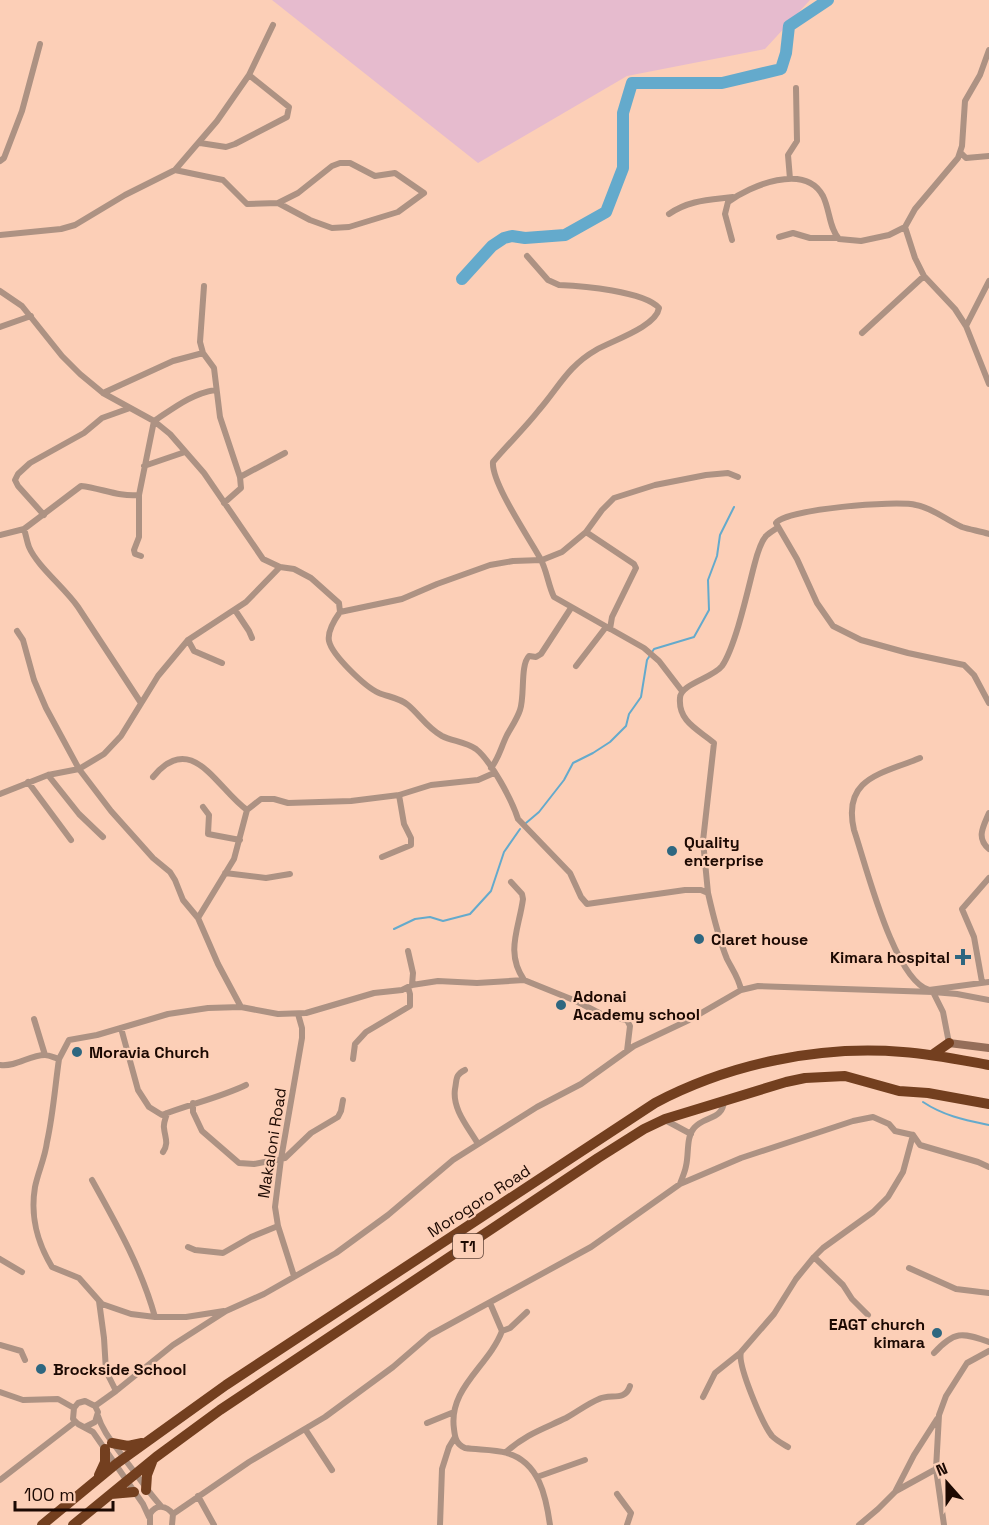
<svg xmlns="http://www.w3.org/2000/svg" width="989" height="1525" font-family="'Space Grotesk',sans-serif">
  <rect width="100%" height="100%" fill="#fccfb7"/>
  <!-- green -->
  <path fill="#e6bbce" d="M272 0H810L765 49 627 76 478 163Z"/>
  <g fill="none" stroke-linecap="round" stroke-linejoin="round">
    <!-- stream -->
    <path stroke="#64aacc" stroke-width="2" d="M526 823 539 812 564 780 573 763 593 753 610 742 626 726 629 714 641 697 647 660 654 649 694 637 709 610 708 580 717 556 720 535 734 507
      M394 929 415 919 430 917 443 921 470 914 491 891 504 852 520 829
      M923 1102C944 1116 965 1120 989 1125"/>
    <!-- river -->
    <path stroke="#64aacc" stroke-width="12" d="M462 279 492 246 504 238 512 236 525 238 565 235 606 212 623 168V113L632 83H722L781 69 786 53 789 26 828 0"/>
    <!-- street -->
    <path stroke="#ad9283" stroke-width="6" d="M200 143 226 147 235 144 287 117 289 107 249 75
      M961 153 966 158 989 156
      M0 161 4 158 22 111 40 44
      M175 170 223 180 247 204 278 203 310 220 332 228 349 227 398 212 424 193 395 173 375 176 350 163H340L332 166 298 193 278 203
      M790 179 788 155 797 141 796 88
      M669 214C689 200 709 200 733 197
      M905 227 915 258 924 276 955 309 966 326 989 384
      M0 235 61 229 75 225 125 195 175 170 217 121 249 75 273 25
      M779 237 793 233 810 238H837
      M732 240 725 214 728 202C750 186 805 162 823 196 830 210 829 228 839 239L861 241 889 235 905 227 915 209 958 158 962 146 965 101 980 75 989 50
      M527 256 548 280 559 285C582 286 644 291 659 308 656 327 611 341 596 350 568 366 559 387 539 410 525 428 508 444 493 462 491 482 529 538 540 558 547 570 548 585 554 597L644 648 659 661 682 691
      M204 286 200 342 203 353 214 368 220 417 240 477 241 488 224 503
      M0 291 22 306 62 356 80 374 103 393 154 421 170 434 204 473 263 559 280 567 294 569 311 578 339 603 340 612
      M966 326 989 281
      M0 327 31 316
      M862 333 924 276
      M103 393 173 361 203 353
      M144 466 185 452
      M240 477 285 453
      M738 477 728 473 706 475 655 485 614 498 602 510 586 532 562 552 542 560 513 561 490 565 437 584 402 599 340 612C335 619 327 631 329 641 332 655 365 687 379 693 389 697 400 698 408 705 420 715 427 728 442 736 452 741 466 742 476 749 491 761 512 800 518 819L570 873 581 897 587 904 685 890H701L708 893C713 915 718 937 727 959 732 969 739 978 741 990
      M44 515 18 486 15 480 18 474 30 463 84 433 102 418 130 408
      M24 529C26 535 27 542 29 547 37 566 65 588 78 607L141 703
      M586 532 634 564 636 568 612 617 610 629
      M989 534C980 531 971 530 962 527 946 520 933 508 916 505 896 500 786 509 776 523L797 559 817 603 833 626 861 640 908 653 964 665 974 675 989 703
      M0 535 24 529 81 486C101 488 118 497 139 495
      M141 556 135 554 134 550 139 537V495L154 421C174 408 191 394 215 390
      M235 610 249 631 252 638
      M17 631 23 640 34 680 46 708 79 769 111 811 153 858 170 872 175 880 183 900 198 918 218 964 241 1007
      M188 640 194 651 222 663
      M576 666 606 627
      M920 758C881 774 842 778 854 830 866 865 894 980 929 990L989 982
      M491 768C499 758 501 747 507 735 512 726 517 719 520 710 525 696 520 665 529 656L536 657 541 654 571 608
      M48 775 79 814 103 837
      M153 777C192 729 217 789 247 810
      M28 782 71 840
      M0 794 48 775 79 769 104 754 121 736 158 676 188 640 246 602 280 567
      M203 807 209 815 208 834 240 840
      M989 813C983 827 976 838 989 849
      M382 857 411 845V838L404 824 399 795
      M225 873 266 878 290 874
      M511 882 522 894 523 899C519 929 505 952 524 980
      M708 893 703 841 714 743C699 730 678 722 680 698 680 684 713 678 722 666 735 647 747 594 753 570 756 559 759 544 766 536 769 533 774 530 777 528
      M198 918 234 859 247 810 261 799H274L288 803 351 801 399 795 431 785 478 780 494 773
      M408 951 413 973 412 985
      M982 982 974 937 962 909 989 878
      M932 990 943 1012 949 1043
      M34 1019 45 1055
      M121 1028 138 1090 149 1107 162 1115C190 1104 219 1098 246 1085
      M59 1059 69 1040 97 1035 168 1014 208 1008 241 1007 278 1014 306 1013 374 993 402 990 412 985 438 981 477 983 524 980 576 1001 605 1016 627 1020 630 1026 627 1051
      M353 1059 355 1044 366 1032 410 1006V994L408 987
      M0 1065C17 1067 29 1055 45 1055 49 1055 55 1058 59 1059 55 1087 53 1115 47 1142 45 1158 38 1172 35 1187 30 1217 37 1242 52 1267L79 1278 102 1304 131 1314 155 1317H186L224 1311
      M465 1070C455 1075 457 1079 455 1089 452 1109 468 1127 478 1144
      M193 1103V1112L202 1131 239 1163 254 1164 285 1158 311 1133 338 1117 341 1111 343 1100
      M665 1120 691 1134
      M913 1135 920 1145 978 1162 989 1167
      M163 1152C169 1143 165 1138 164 1128 163 1123 166 1118 167 1113
      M92 1180C117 1225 141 1267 155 1317
      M680 1184C682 1178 685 1172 686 1166 689 1154 686 1137 694 1128 705 1115 723 1121 724 1100
      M188 1247 195 1250 223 1253 251 1237 278 1226
      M814 1257 843 1285 852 1299 868 1315
      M0 1259 22 1272
      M909 1268 956 1289 989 1293
      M294 1276 278 1226 275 1207 281 1159 302 1038V1028L298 1014
      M99 1301 104 1338 106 1371 116 1391
      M490 1303 502 1331C489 1366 448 1388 454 1429 455 1438 456 1444 465 1448 478 1450 494 1449 507 1453 539 1462 546 1496 550 1525
      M502 1331 510 1328 527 1312
      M0 1345 21 1351 25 1360
      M934 1353C954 1331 962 1332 989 1342
      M0 1392 23 1400 58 1399 74 1408
      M703 1397 715 1373 740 1353
      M95 1406 116 1391 173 1345 226 1311 264 1294 336 1253 388 1215 453 1160 537 1107 581 1084 634 1046 689 1020 741 990 758 986 933 992 957 994 989 1000
      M98 1416C103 1433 116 1446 126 1461 138 1476 148 1492 161 1506
      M427 1423 454 1412
      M85 1427 95 1422 98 1412 95 1406 85 1401 78 1403 74 1408 73 1419 78 1424 93 1432 143 1504 149 1517
      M305 1429 332 1470
      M788 1447C783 1444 777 1441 772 1436 763 1425 737 1365 741 1352L774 1314 796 1279 814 1257 823 1248 873 1212 888 1197 903 1172 913 1135
      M506 1452C526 1434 543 1429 566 1418 577 1412 587 1404 599 1399 610 1393 625 1402 630 1386
      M537 1477 585 1460
      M0 1480 75 1422
      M896 1490 914 1455 937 1419
      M617 1494 631 1513 627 1525
      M198 1496 214 1525
      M173 1514 249 1462 325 1417 393 1367 430 1335 591 1247 680 1184 741 1158 853 1121 873 1117 889 1124 895 1131 913 1135
      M150 1525V1514C156 1504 166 1505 173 1514L172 1525
      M440 1525 442 1469 449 1447 455 1437
      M859 1525 878 1509 896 1491 936 1469
      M944 1525 936 1469 939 1415 946 1396 967 1363 989 1351"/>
    <!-- secondary -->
    <path stroke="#956e59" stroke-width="8" d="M949 1043 989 1048"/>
    <!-- highway -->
    <path stroke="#733f1f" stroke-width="10" d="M932 1055 949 1043
      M112 1443 128 1446 142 1443
      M99 1475 105 1462V1449
      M146 1490 147 1475 152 1462
      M111 1494 134 1492
      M42 1525 116 1464 226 1385 655 1103C729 1064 819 1045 903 1052 932 1054 961 1060 989 1065
      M73 1525 156 1457 220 1410 598 1158 644 1129 665 1119 786 1082 805 1078 845 1076 899 1091 928 1093 989 1104"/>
  </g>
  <!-- markers -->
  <g fill="#2e6780" stroke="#fccfb7" stroke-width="2">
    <circle cx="672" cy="851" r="6"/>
    <circle cx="699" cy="939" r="6"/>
    <path d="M960 948h6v6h6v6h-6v6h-6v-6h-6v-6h6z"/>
    <circle cx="561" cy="1005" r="6"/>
    <circle cx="77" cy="1052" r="6"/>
    <circle cx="937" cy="1333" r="6"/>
    <circle cx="41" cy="1369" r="6"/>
  </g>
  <g text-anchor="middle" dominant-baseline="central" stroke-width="4.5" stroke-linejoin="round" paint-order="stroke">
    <!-- shield labels -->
    <rect fill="#fccfb7" stroke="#5f4438" stroke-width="1.5" x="453" y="1234" width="30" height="24" rx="4.5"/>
    <g font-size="15" font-weight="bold" fill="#1c0902">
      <text x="468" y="1246">T1</text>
    </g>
    <!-- poi labels -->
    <g font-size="16" font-weight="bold" fill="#1c0902" stroke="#fccfb7" text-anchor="start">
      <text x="684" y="842">Quality<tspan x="684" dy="18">enterprise</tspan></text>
      <text x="711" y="939">Claret house</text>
      <text x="950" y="957" text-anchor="end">Kimara hospital</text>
      <text x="573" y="996">Adonai<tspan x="573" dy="18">Academy school</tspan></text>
      <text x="89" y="1052">Moravia Church</text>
      <text x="925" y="1324" text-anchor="end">EAGT church<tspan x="925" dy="18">kimara</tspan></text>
      <text x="53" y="1369">Brockside School</text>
    </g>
    <!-- street labels -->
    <g font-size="16" fill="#1c0902" stroke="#fccfb7">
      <text transform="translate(272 1143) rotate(-81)">Makaloni Road</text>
      <text transform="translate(479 1201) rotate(-33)">Morogoro Road</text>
    </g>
  </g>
  <!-- north arrow -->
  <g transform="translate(947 1483) rotate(339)" stroke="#fccfb7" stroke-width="4.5" paint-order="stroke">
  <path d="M0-4.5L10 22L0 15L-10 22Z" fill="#1c0902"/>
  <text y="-9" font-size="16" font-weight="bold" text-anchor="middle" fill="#1c0902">N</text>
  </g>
  <!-- scale -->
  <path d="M15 1501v9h98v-9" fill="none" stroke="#1c0902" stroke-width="3"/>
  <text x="24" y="1501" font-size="18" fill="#1c0902" stroke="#fccfb7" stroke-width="4.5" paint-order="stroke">100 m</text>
</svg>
